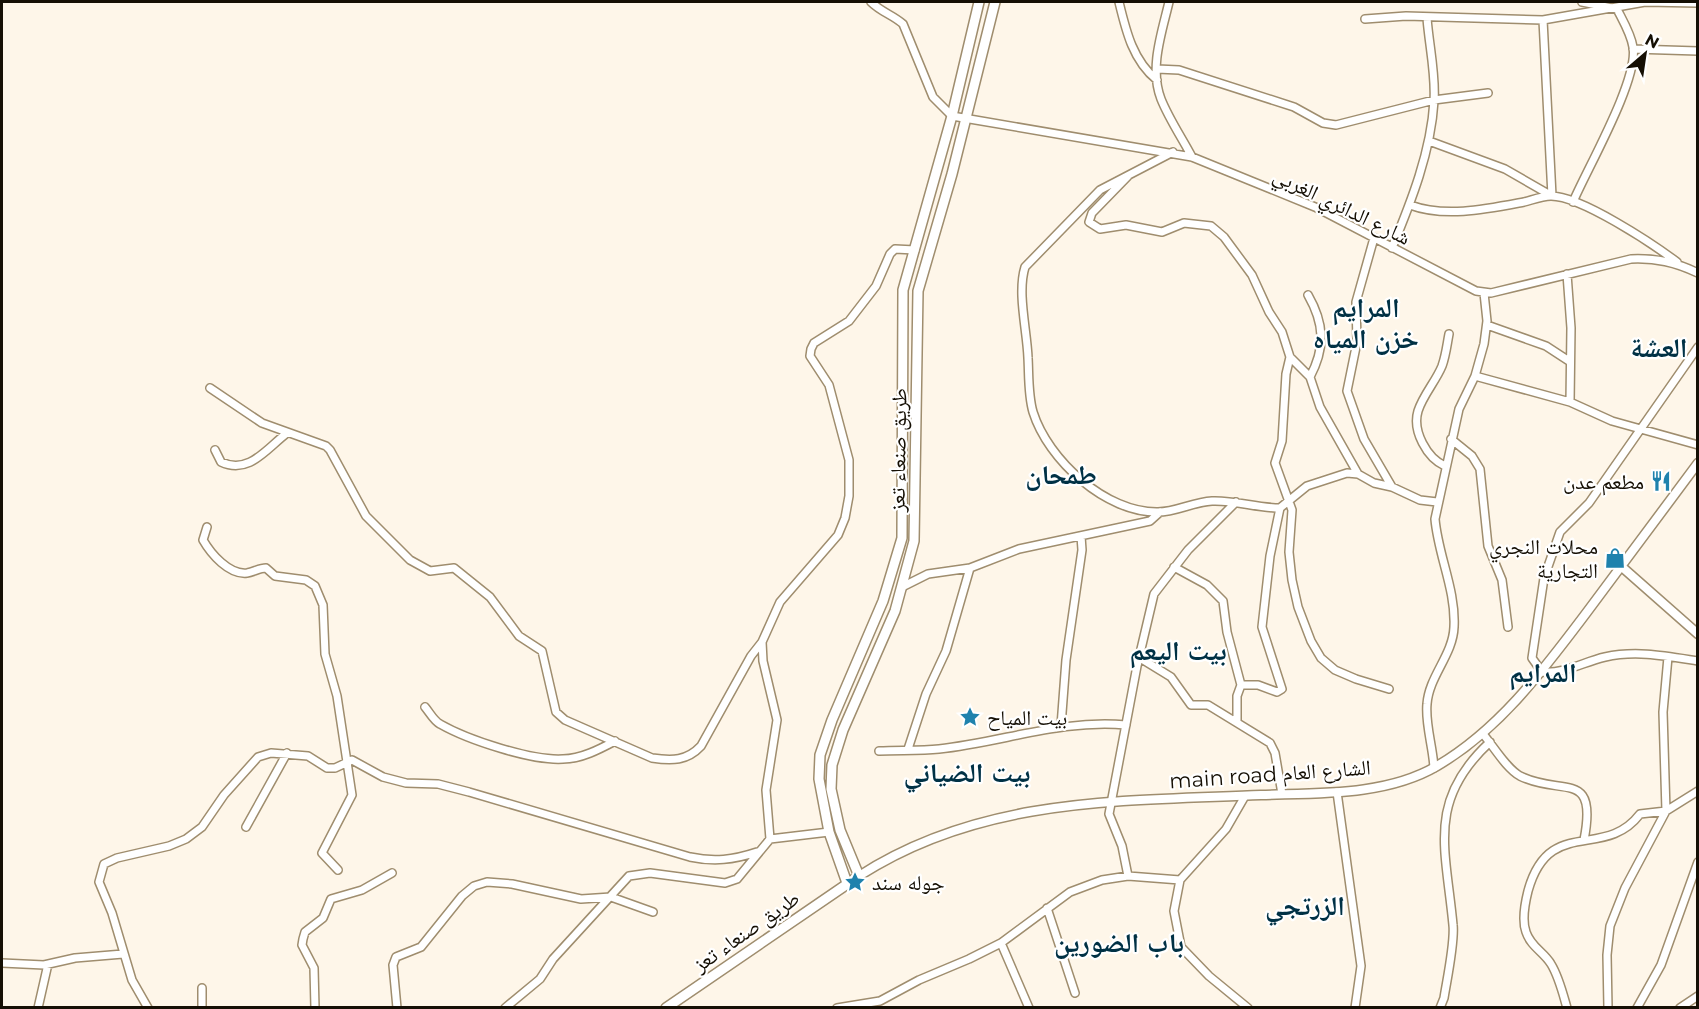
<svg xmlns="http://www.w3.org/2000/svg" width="1699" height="1009" font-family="Montserrat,'Noto Naskh Arabic',sans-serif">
  <rect width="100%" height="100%" fill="#fef6e9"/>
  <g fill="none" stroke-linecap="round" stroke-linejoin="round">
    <!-- minor casing -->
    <g stroke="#9f8d6e" stroke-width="10">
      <path id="minor" d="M871 2C881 12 893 15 903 24L933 97 952 116 1192 157 1315 207 1476 291 1491 293 1631 259C1656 258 1675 262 1698 273
        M1119 2C1126 31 1133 61 1157 80
        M1169 2C1162 32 1149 68 1161 99 1169 119 1182 138 1192 157
        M1365 19 1406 16 1543 20 1645 2 1698 3
        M1543 20 1552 196
        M1633 49 1698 51
        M1157 69 1179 70 1294 107 1323 123 1336 125 1434 100 1488 93
        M1429 141 1505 169 1552 196
        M1173 152 1100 190 1025 267C1017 293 1027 330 1028 358 1029 375 1028 395 1033 412 1048 460 1106 513 1158 512 1176 512 1193 502 1212 501 1235 500 1257 508 1280 508L1307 486 1347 473 1358 474 1374 483 1392 487
        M1128 176 1092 213 1089 222 1100 229 1126 225 1162 232 1184 223 1211 226 1224 237 1252 275 1269 312 1282 332 1290 357 1286 374 1282 441 1275 463 1292 510 1289 552 1292 580 1298 607 1311 641 1321 658 1335 670 1356 679 1389 689
        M1573 202C1587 169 1639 79 1633 47 1631 34 1623 21 1617 9L1582 2
        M1410 205C1445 218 1487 209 1524 202 1532 200 1542 196 1551 196 1581 196 1653 244 1677 262
        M1374 238 1356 302 1357 342 1347 391 1364 439 1392 487 1420 500 1437 502
        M1392 248C1411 202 1431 152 1434 101 1436 75 1429 45 1427 18
        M1567 274 1571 328 1570 402
        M1308 295C1324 323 1326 347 1310 377
        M1487 325 1546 346 1569 361
        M1698 347 1589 503 1560 532 1544 578 1532 658 1542 672C1565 674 1583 662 1605 657 1636 650 1666 656 1698 661
        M1290 357 1310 377 1320 407 1358 474
        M1475 376 1570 402 1612 421 1698 445
        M210 388 262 423 326 446 330 450 366 516 410 560 430 571 454 568 490 597 519 636 542 651 556 712 565 720 652 758C672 761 687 761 701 746L751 656 762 642
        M1451 439 1472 456 1480 469 1488 546 1502 580 1508 627
        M215 450 221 462C249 475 266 449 287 433
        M1445 466C1427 458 1412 431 1418 411 1423 395 1436 381 1442 366 1446 355 1447 344 1449 334
        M207 527 203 540C211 554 229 575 247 573 254 572 259 568 266 568L275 576 306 580 315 586 323 605 325 654 337 696 352 795 322 853 338 870
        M1174 567 1207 585 1223 601 1227 632 1241 685
        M904 586 928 574 970 568 1019 549 1150 521 1160 512
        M1140 658 1171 677 1191 705H1208L1270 743 1275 753 1282 794
        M425 707C430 713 434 721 440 724 468 740 532 761 563 759 581 759 600 749 615 741
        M1237 721V696L1241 685H1258L1277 692 1282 689 1262 627 1270 556 1280 508
        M1061 726 1066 660 1082 550 1081 536
        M1483 734C1494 747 1506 768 1520 776 1562 797 1598 768 1584 840
        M908 749 926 694 946 651 970 568
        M879 751C899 750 920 751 939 749 1003 742 1062 719 1126 725
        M1434 768C1433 747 1425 724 1427 704 1429 676 1453 655 1454 627 1456 590 1438 555 1435 519L1459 409 1475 376 1484 344 1487 321 1484 293
        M1337 792 1361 966 1355 1008
        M1245 796 1226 829 1180 880 1174 911 1181 947 1209 976 1248 1008
        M246 827 287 753
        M770 839 766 790 777 720 763 661 762 642 780 602 838 535 845 518 849 496V460L829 385 810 356 811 349 814 343 849 321 876 286 890 254 895 249 915 250
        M1128 876 1122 846 1109 814 1137 666 1154 594 1188 550 1236 502
        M1047 908 1075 993
        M1001 943 1029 1008
        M2 963 44 965 75 958 123 954
        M202 988V1008
        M38 1008 48 964
        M148 1008 132 980 112 913 99 882 104 864 117 858 169 846 186 839 202 827 224 795 258 757 271 753 308 756 327 768H335L352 760 383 777 406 783 438 784 469 792 690 857C714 862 733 860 757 852
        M315 1008 314 968 302 945 303 939 305 932 323 918 331 899 362 890 392 873
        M397 1008 393 965 396 957 421 947 462 896 474 886 487 882 512 884 581 899 611 897 653 912
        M505 1008 540 979 553 959 629 876 650 873 725 883 737 879 770 839 829 832
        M837 1008 880 1001 919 980 969 959 1001 943 1070 892 1102 880 1128 876 1180 880
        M1440 1008 1444 998C1447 979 1455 942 1453 925 1446 849 1426 801 1490 742
        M1567 1008C1563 994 1559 977 1551 964 1544 952 1531 947 1526 932 1522 921 1525 903 1528 891 1549 815 1604 861 1640 814L1666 811 1698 791
        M1608 1008 1607 955 1610 926 1625 888 1666 811 1663 712 1668 657
        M1637 1008 1661 965 1698 862
        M1680 1008 1698 996"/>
    </g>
    <!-- major casing -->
    <g stroke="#9f8d6e" stroke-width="11">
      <path id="major" d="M1622 567 1698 634
        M859 876C981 797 1121 801 1261 795 1318 793 1386 796 1437 766 1500 729 1544 669 1587 612 1624 563 1661 513 1698 463"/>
    </g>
    <!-- highway casing -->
    <g stroke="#9f8d6e" stroke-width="12">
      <path id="highway" d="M847 883 829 832 819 779 820 755 832 720 883 601 902 538 903 290 952 116 979 2
        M666 1008 859 876 840 830 831 789 832 765 843 730 895 611 914 541 918 291 952 174 995 2"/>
    </g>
    <!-- minor -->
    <use href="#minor" stroke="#fff" stroke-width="7"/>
    <!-- major -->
    <use href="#major" stroke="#fff" stroke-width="8"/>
    <!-- highway -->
    <use href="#highway" stroke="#fff" stroke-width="9"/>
  </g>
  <!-- icons -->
  <defs>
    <g id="restaurant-bare" transform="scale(1.62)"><path d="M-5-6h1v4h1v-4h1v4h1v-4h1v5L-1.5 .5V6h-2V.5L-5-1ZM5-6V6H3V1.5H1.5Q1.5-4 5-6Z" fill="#1f82ad" stroke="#fff" stroke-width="2.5" paint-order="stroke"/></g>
    <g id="shop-bare" transform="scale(1.62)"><path d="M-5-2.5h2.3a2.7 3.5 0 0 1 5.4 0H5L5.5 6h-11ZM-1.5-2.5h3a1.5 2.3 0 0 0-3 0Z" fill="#1f82ad" stroke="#fff" stroke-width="2.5" paint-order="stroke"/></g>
    <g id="sight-bare" transform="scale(1.62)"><path d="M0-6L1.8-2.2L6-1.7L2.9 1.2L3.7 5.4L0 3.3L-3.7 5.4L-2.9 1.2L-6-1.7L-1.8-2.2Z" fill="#1f82ad" stroke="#fff" stroke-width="2.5" paint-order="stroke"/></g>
  </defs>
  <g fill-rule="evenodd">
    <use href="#restaurant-bare" x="1661" y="481"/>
    <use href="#shop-bare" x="1615" y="558"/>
    <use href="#sight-bare" x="970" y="717"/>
    <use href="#sight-bare" x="855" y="882"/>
  </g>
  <g text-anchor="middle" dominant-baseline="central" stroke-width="4.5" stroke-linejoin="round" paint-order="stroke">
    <!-- street labels -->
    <g font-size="21" fill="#150f04" stroke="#fff">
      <text transform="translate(1342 206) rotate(26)">شارع الدائري الغربي</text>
      <text transform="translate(898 450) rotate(-89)">طريق صنعاء تعز</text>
      <text transform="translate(1270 774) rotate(-4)">main road الشارع العام</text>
      <text transform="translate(746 931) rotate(-35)">طريق صنعاء تعز</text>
    </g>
    <!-- poi labels -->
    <g font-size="21" fill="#150f04" stroke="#fff" text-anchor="end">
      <text x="1644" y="481">مطعم عدن</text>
      <text x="1598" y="546">محلات النجري<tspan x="1598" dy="24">التجارية</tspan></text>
      <text x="987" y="717" text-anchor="start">بيت المياح</text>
      <text x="872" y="882" text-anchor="start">جوله سند</text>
    </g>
    <!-- district labels -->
    <g font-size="27" font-weight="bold" fill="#003145" stroke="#fff">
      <text x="1366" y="307">المرايم<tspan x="1366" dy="31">خزن المياه</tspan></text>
      <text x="1659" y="347">العشة</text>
      <text x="1061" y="474">طمحان</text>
      <text x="1178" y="650">بيت اليعم</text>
      <text x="1543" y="672">المرايم</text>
      <text x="967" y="772">بيت الضياني</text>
      <text x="1305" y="905">الزرتجي</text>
      <text x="1119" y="942">باب الضورين</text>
    </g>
  </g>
  <!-- border -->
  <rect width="1699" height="1009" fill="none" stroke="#150f04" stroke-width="6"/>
  <!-- north arrow -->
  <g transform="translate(1645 54) rotate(29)" stroke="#ffffff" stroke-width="4.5" paint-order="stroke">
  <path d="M0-4.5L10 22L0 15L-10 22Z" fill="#150f04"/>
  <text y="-9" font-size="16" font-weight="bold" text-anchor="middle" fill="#150f04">N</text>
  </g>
</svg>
